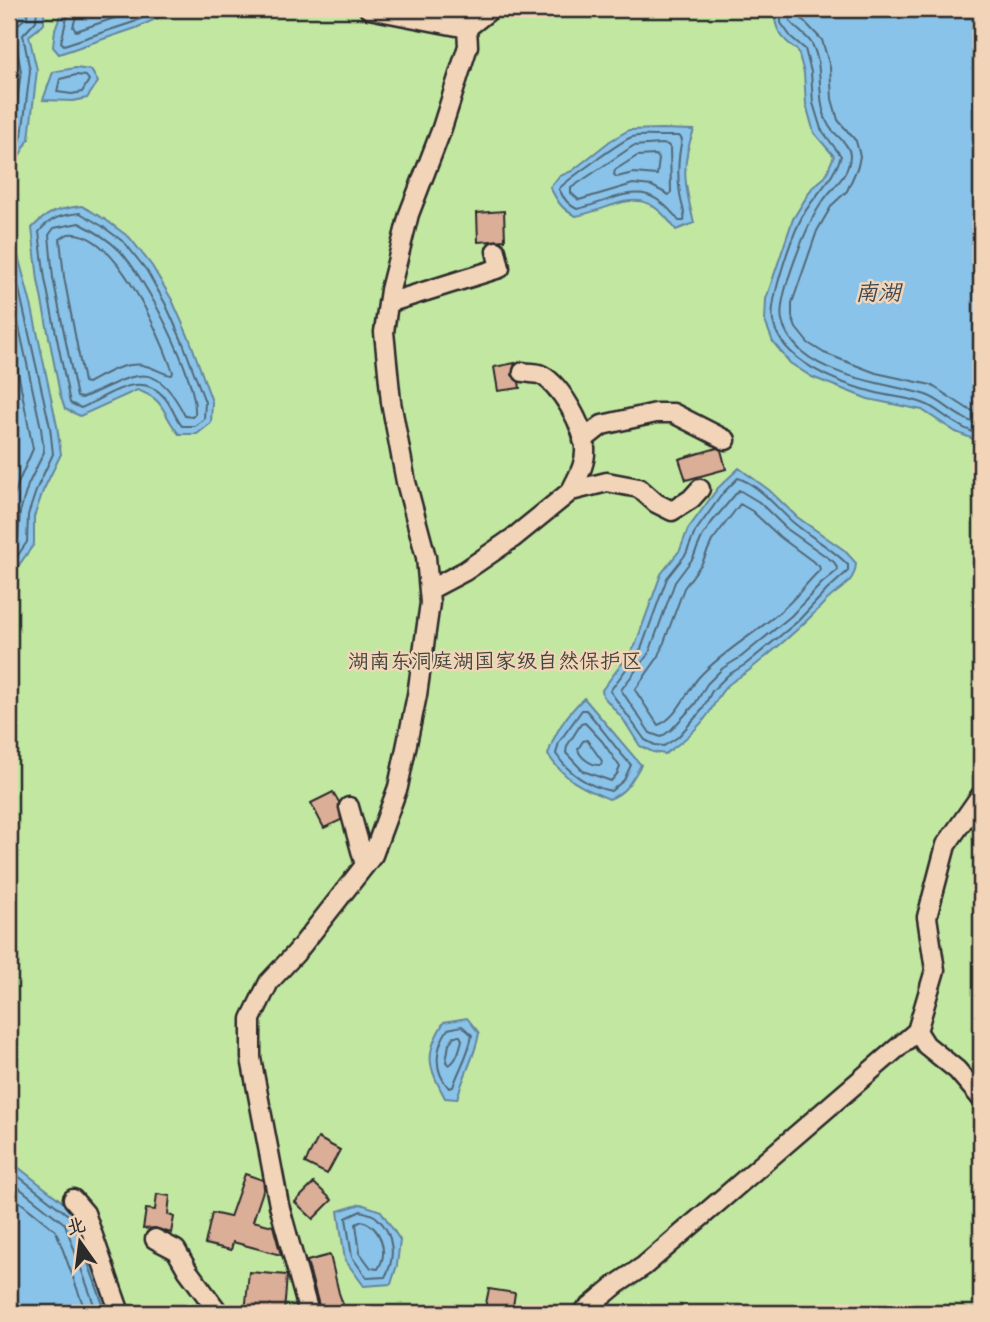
<svg xmlns="http://www.w3.org/2000/svg" width="990" height="1322" font-family="Sriracha,'LXGW WenKai TC',sans-serif">
  <rect width="100%" height="100%" fill="#f2d5b9"/>
  <filter id="ink" filterUnits="userSpaceOnUse"><feTurbulence type="fractalNoise" baseFrequency=".0143" numOctaves="2"/><feDisplacementMap in="SourceGraphic" scale="14" xChannelSelector="R" yChannelSelector="G"/><feConvolveMatrix kernelMatrix="1 2 1 2 8 2 1 2 1" color-interpolation-filters="sRGB"/></filter>
  <g filter="url(#ink)">
    <!-- green -->
    <path fill="#c2e7a1" stroke="#768966" stroke-width="2" d="M9 9H981V1313H9Z"/>
    <!-- water -->
    <path fill="#8ac3e9" stroke="#64869d" stroke-width="2" d="M9 9H44V24L29 36 37 70 29 139 9 174Z
      M63 9H164L160 17 136 28 59 54 53 47 55 30Z
      M775 9H981V442L956 432 922 410 868 399 812 377 790 363 773 342 765 321 766 299 793 219 812 188 825 177 834 156 814 133 806 104 804 73 798 51C782 39 773 29 775 9Z
      M75 68 91 70 98 82 87 98 73 101 43 100 53 72Z
      M661 129 694 130C680 165 685 187 694 223L676 230C641 181 624 206 576 216 562 210 557 201 550 187L560 176 572 171 610 141 629 130Z
      M82 206 106 220 130 238 152 266 172 300 190 340 212 402 211 423 197 434H179C161 413 167 400 137 390L80 416 65 409 60 394 38 280 32 228C48 211 58 209 82 206Z
      M9 222 32 308 57 426 61 454 43 491 34 517V544L14 572 9 609Z
      M739 468 769 490 797 517 844 550 856 563C855 585 838 588 824 603 802 627 778 647 752 668 744 675 734 679 726 687 718 695 715 704 709 713 698 729 681 743 665 754L653 752 640 746 623 719 603 696 602 690 635 646 661 574 680 550 688 529 718 488Z
      M584 698 641 765C632 780 626 793 609 799 581 787 566 781 548 755 554 733 567 714 584 698Z
      M467 1018 479 1033C475 1057 463 1076 457 1099L445 1098C428 1066 424 1054 444 1022Z
      M9 1160 78 1214 114 1313H9Z
      M361 1204 381 1211 400 1240 397 1265 391 1284 364 1286 345 1260 338 1211Z"/>
    <g fill="none" stroke-linecap="round" stroke-linejoin="round">
      <!-- shore -->
      <path stroke="#516877" stroke-width="2" d="M69 9 61 42 64 45 134 22 154 12 156 9
        M78 9 73 27 76 31 141 9
        M781 9V23L791 37 805 49 811 72 813 103 821 129 841 156C833 183 810 197 799 223 790 242 769 302 773 321 781 361 837 383 873 392 889 397 909 397 925 404 936 408 946 418 957 424 964 429 973 432 981 435
        M790 9V21C796 30 807 35 812 44 825 69 815 102 829 126 835 136 850 143 850 156 849 177 832 187 823 201 808 221 777 297 782 320 784 331 793 343 801 351 833 379 887 383 926 395 939 399 950 411 962 417 968 421 975 423 981 425
        M801 9V18L822 40 830 67 832 99 838 120 856 141 860 156 858 166 847 191 832 205 817 231 792 303V317L796 328 808 343 824 353 876 373 931 385 968 409 981 414
        M76 75 86 76 89 80 82 92 72 94 57 92 60 79Z
        M661 136H679L682 139C678 157 677 175 680 194 681 204 686 213 684 221H679C643 174 623 199 577 209 568 205 563 198 559 189 563 183 624 139 632 137 641 135 652 136 661 136Z
        M9 142 13 133 21 71 14 34 17 25 27 17 28 9
        M661 144 668 145 670 148 671 192 669 195 652 186 633 184 579 200 571 193V188L633 146Z
        M656 155 659 159 657 175 633 173 617 177 614 175 615 170 637 156Z
        M9 160 22 136 30 71 23 35 36 21 37 9
        M80 213 102 226 125 243 147 271 165 303 183 343 205 402 204 419 195 426H182C175 418 172 406 165 398 140 368 107 397 81 408L70 403 45 279 39 232C50 217 63 215 80 213Z
        M79 223C93 230 108 239 119 250 145 276 198 379 195 414L192 417 185 416C153 351 130 379 82 398L77 397 53 278 49 235 54 228Z
        M68 234C115 228 160 336 173 372L172 375C164 375 155 368 146 366 126 360 105 374 88 383L84 382 64 277 60 239Z
        M9 245 50 427 53 454 37 488 28 515 27 542 9 568
        M9 281 41 428 44 452 28 485 20 512 18 539 9 553
        M9 326 33 449 19 481 9 512
        M738 478C760 485 777 509 795 524 812 538 833 549 848 565V571L828 589 797 622 746 664 728 675 712 691 702 710 678 737 664 746 655 745 645 740 610 691 641 649 667 578 686 554 695 532 723 493Z
        M739 490 759 502 787 529 834 562 838 570 822 583 791 616 741 657 723 668 707 684 695 704 671 730 661 737 650 733 621 690 649 653 675 582 693 558 702 537 712 522Z
        M740 504 752 511 780 537 819 566 820 570C807 582 797 597 783 609 757 633 724 650 699 677 687 690 677 719 658 725L635 690 659 656 684 588 702 563 712 541Z
        M582 710H586C602 728 615 748 631 765L624 780 611 791C588 786 569 774 556 754L559 742Z
        M585 723 602 741 620 767 617 774 611 781 583 771 566 753 567 746 581 724Z
        M583 741 587 740 602 761 601 765C592 766 580 758 578 749Z
        M462 1026 472 1035C469 1054 459 1069 453 1087L449 1088C433 1071 435 1048 448 1029Z
        M454 1036H460L462 1040C460 1048 457 1061 449 1065L446 1062 449 1044Z
        M9 1169 72 1218 106 1313
        M9 1180 65 1224 97 1313
        M9 1193 56 1231 86 1313
        M361 1211C366 1213 374 1214 377 1218 394 1233 396 1259 385 1277L367 1278 352 1257 346 1218Z
        M362 1221C381 1227 389 1252 378 1269L371 1268 360 1253 356 1224Z"/>
    </g>
    <!-- building -->
    <path fill="#dbae98" stroke="#2b2b2b" stroke-width="2" d="M504 211 505 240 478 242 477 213Z
      M515 363 512 375 519 382 520 388 498 391 494 367Z
      M717 448 721 450 726 469 686 480 679 459Z
      M333 792 339 802 341 820 324 828 311 803Z
      M318 1138 340 1150 327 1174 305 1163Z
      M245 1174 263 1180 264 1188 253 1221 273 1226 281 1255 233 1242 231 1250 205 1244 212 1213 230 1217Z
      M314 1183 332 1200 313 1219 295 1202Z
      M157 1194 170 1196 168 1214 174 1217 171 1233 155 1228 143 1229 146 1209 155 1210Z
      M330 1255 339 1293 346 1313H321L307 1261Z
      M249 1272 287 1275 284 1313H245Z
      M489 1289 515 1293 512 1313H484Z"/>
    <g fill="none" stroke-linecap="round" stroke-linejoin="round">
      <!-- minor casing -->
      <g stroke="#2b2b2b" stroke-width="23">
        <path id="minor" d="M467 28 491 9
          M388 303 500 268 496 251
          M523 372C528 373 534 373 539 374 559 381 585 428 585 449 586 464 577 478 571 491
          M583 440 602 425 656 413H673L726 440
          M429 590 465 571 513 538 571 491 607 482 639 488 656 503 672 511 691 499 700 489
          M981 795 946 845 927 917 935 970 917 1031 926 1045 957 1070 981 1098
          M349 807 365 865
          M73 1199 85 1213 120 1313
          M155 1239 176 1250 188 1271 219 1313
          M309 1313 279 1205 251 1058V1019L269 982 296 953 373 855 398 787 417 695 430 603 426 557 406 482 391 402 384 332 390 290 409 214 441 131 468 46 467 28 369 9
          M582 1313 617 1284 644 1266 917 1031"/>
      </g>
      <!-- minor -->
      <use href="#minor" stroke="#f2d5b9" stroke-width="18"/>
    </g>
  </g>
  <g text-anchor="middle" dominant-baseline="central" stroke-width="5" stroke-linejoin="round" paint-order="stroke">
    <!-- park labels -->
    <g font-size="21" fill="#42473d" stroke="#f2d5b9">
      <text x="495" y="661">湖南东洞庭湖国家级自然保护区</text>
    </g>
    <!-- water labels -->
    <g font-size="23" font-style="italic" fill="#3e4951" stroke="#f2d5b9">
      <text x="878" y="292">南湖</text>
    </g>
  </g>
  <!-- margin -->
  <rect width="990" height="1322" fill="none" stroke="#f2d5b9" stroke-width="35"/>
  <rect x="18" y="18" width="955" height="1287" fill="none" stroke="#2b2b2b" stroke-width="2.5" filter="url(#ink)"/>
  <!-- north arrow -->
  <g transform="translate(80 1242) rotate(346)" stroke="#f2d5b9" stroke-width="5" paint-order="stroke">
  <path d="M0-5L12 26L0 18L-12 26Z" fill="#2b2b2b"/>
  <text y="-10" font-size="19" font-weight="bold" text-anchor="middle" fill="#2b2b2b">北</text>
  </g>
</svg>
